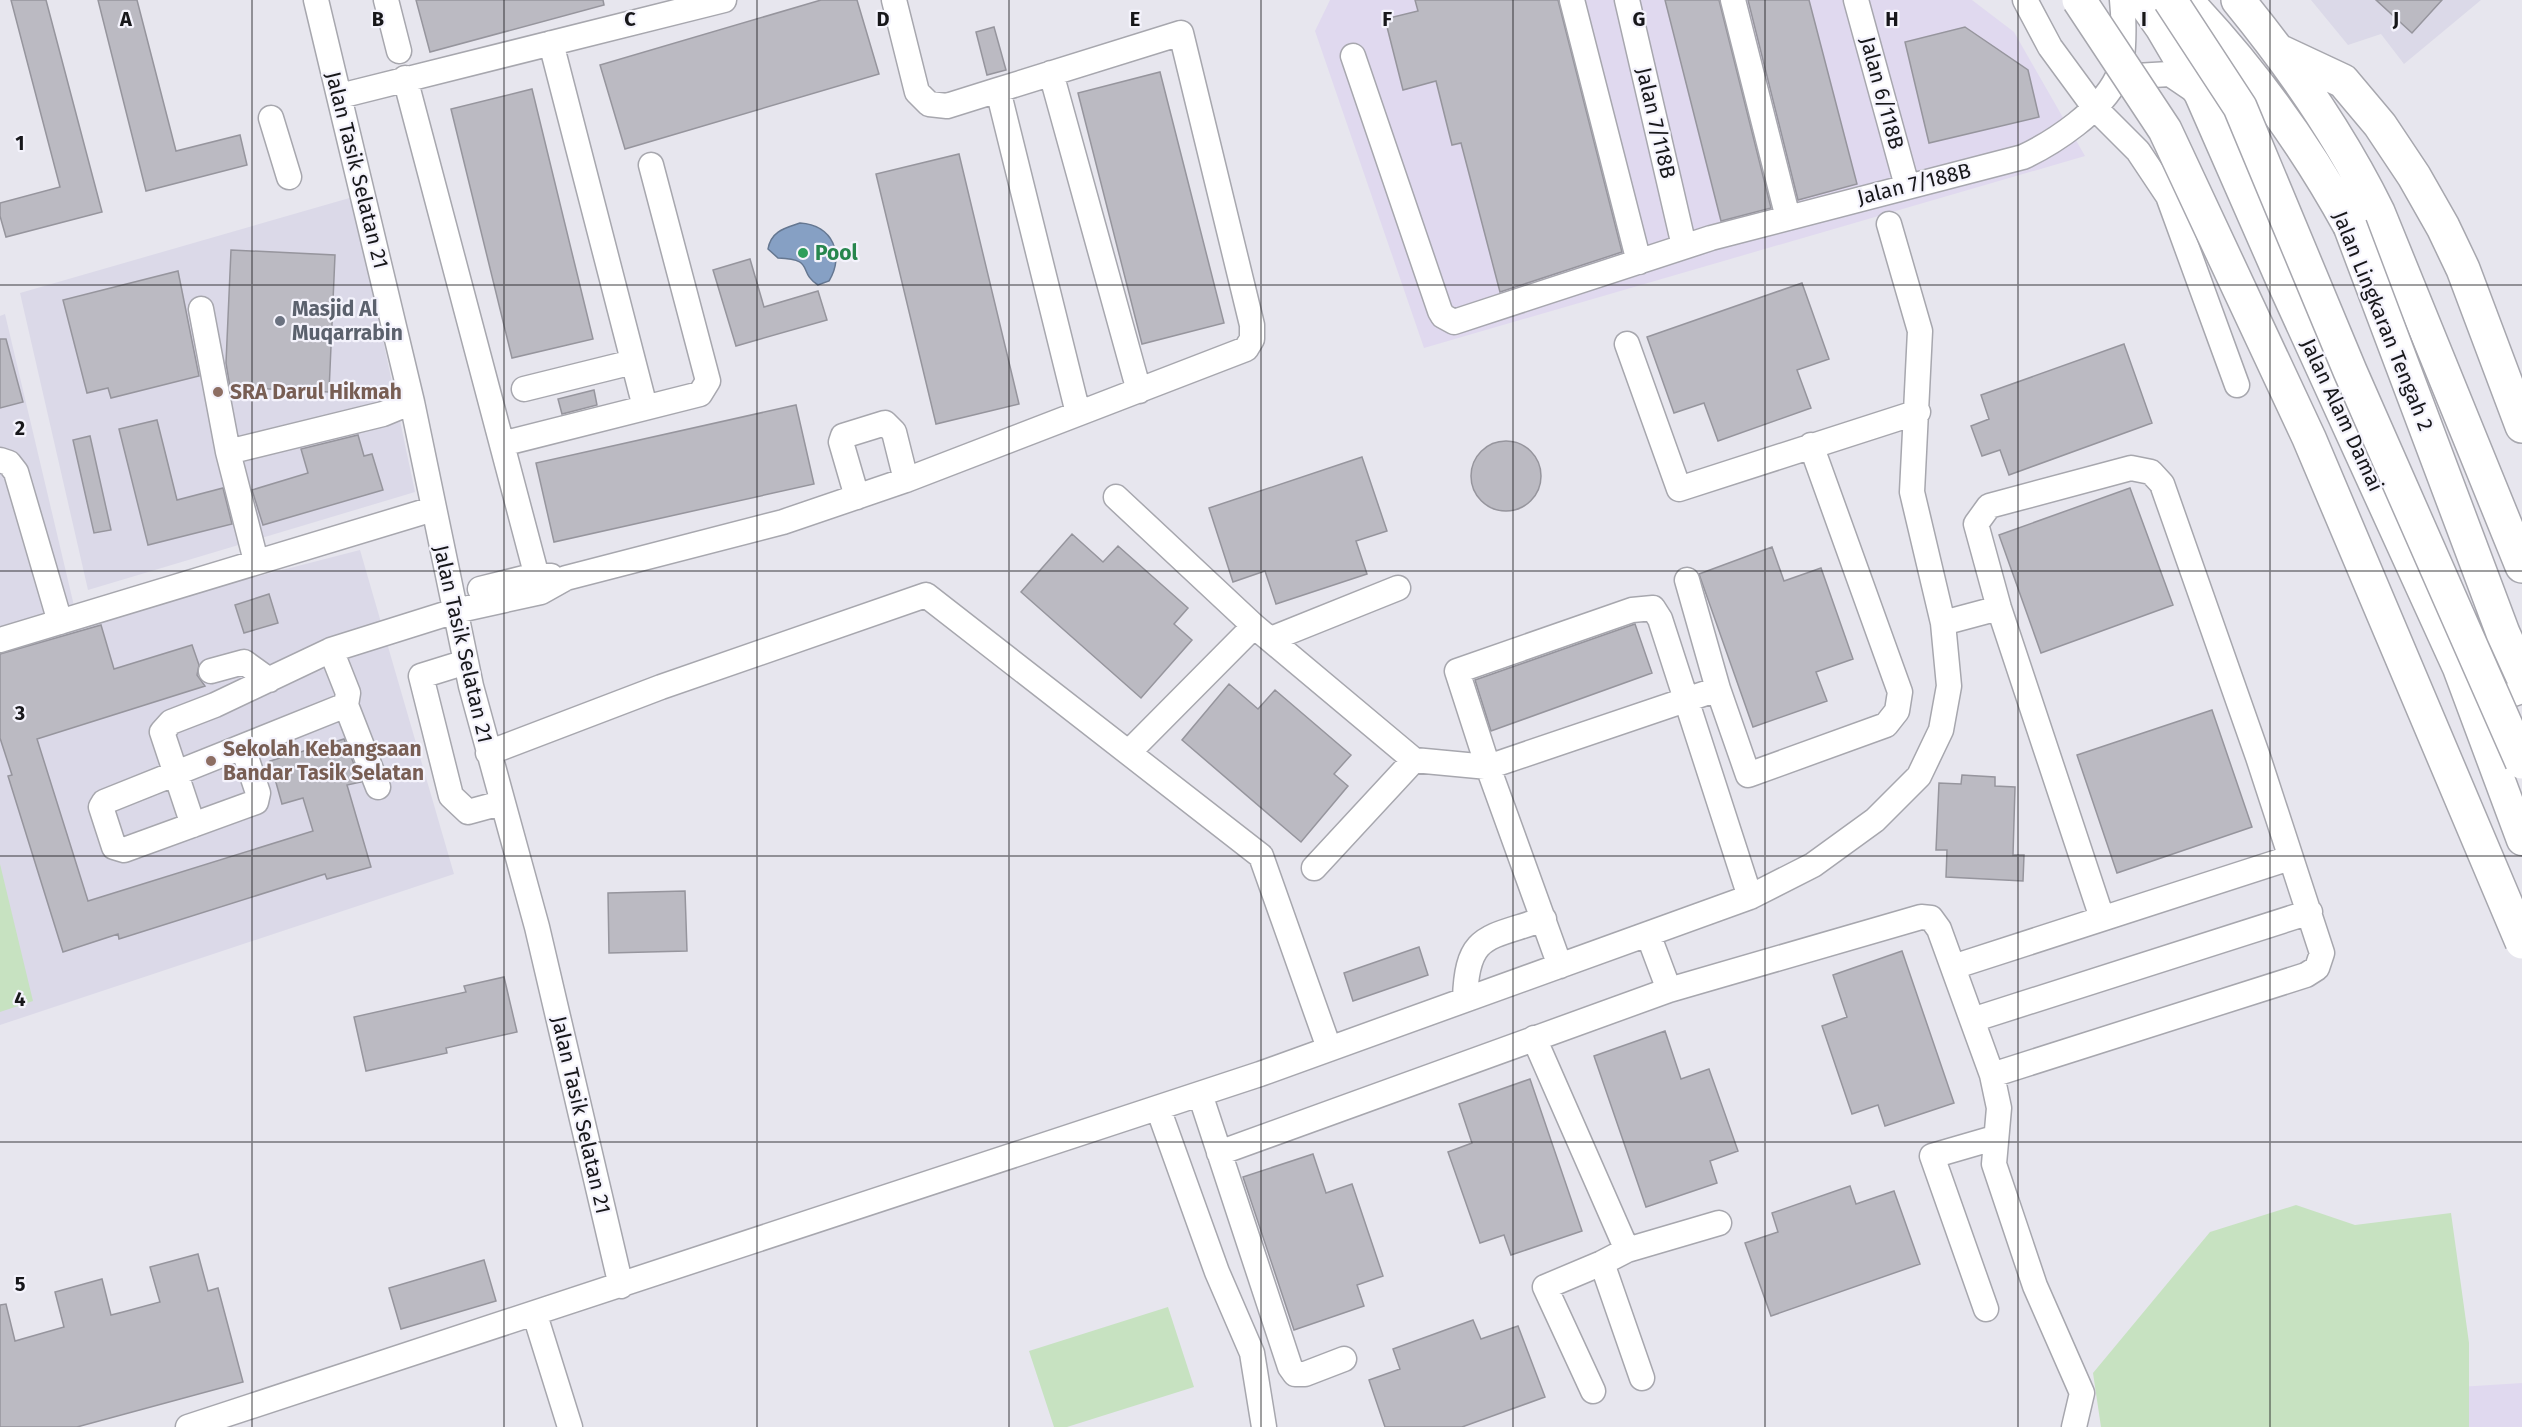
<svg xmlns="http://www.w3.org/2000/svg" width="2522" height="1427" font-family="'Fira Sans',sans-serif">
  <rect width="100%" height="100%" fill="#e7e6ee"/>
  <!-- built -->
  <path fill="#dbd9e8" d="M2311 0H2481L2404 64 2381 34 2348 45Z
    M353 197 415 492 88 590 20 293Z
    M5 314 75 610 0 639V316Z
    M360 550 454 874 0 1025V647L107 615Z"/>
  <!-- industrial -->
  <path fill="#e0d9ef" d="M1330 0H1972L2014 32 2085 156 1424 348 1315 31Z
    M2522 1383V1427H2459V1387Z"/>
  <!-- green -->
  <path fill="#c7e2c1" d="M0 864 33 1001 0 1012Z
    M2296 1205 2355 1225 2451 1213 2469 1343V1427H2101L2093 1373 2210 1232Z
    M1168 1307 1194 1387 1067 1427H1054L1029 1351Z"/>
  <!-- water -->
  <path fill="#86a0c4" stroke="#657791" stroke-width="1.5" d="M800 223C833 225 845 255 829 281L818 285C797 272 816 259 778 258L768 249C771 231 785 228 800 223Z"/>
  <!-- building -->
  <path fill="#bbbac2" stroke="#96959d" stroke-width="1.5" d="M11 0H46L102 212 6 237 0 216V203L60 187Z
    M98 0H137L176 151 240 135 247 165 146 191Z
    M416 0H603L604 5 430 52Z
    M821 0H857L879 74 625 149 600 65Z
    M1415 0H1558L1622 252 1500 292 1461 143 1452 145 1436 81 1403 90 1385 19 1418 11Z
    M1665 0H1719L1771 208 1721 221Z
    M1748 0H1809L1857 184 1798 200Z
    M2376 0H2442L2412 33Z
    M994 27 1006 70 987 75 976 32Z
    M1965 27 2028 70 2039 117 1929 143 1905 42Z
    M1160 72 1224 323 1142 344 1078 93Z
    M532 89 593 339 512 358 451 109Z
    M959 154 1019 404 936 424 876 174Z
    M231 250 335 255 329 392 230 387 226 363Z
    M750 259 764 307 818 291 827 320 736 346 713 270Z
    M178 271 199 376 111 398 108 388 87 393 63 300Z
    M1802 283 1829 359 1797 370 1811 408 1718 441 1704 403 1674 413 1647 337Z
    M0 339H6L23 402 0 408Z
    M2124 344 2152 423 2009 475 2000 450 1982 456 1971 426 1989 419 1981 395Z
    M594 390 597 405 562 414 558 399Z
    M796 405 814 484 554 542 536 463Z
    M157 420 177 500 223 488 232 524 148 545 119 429Z
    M358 435 364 456 372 454 383 490 263 525 252 490 308 473 301 449Z
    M90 436 111 530 94 533 73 440Z
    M1471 476a35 35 0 1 1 70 0a35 35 0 1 1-70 0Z
    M1362 457 1387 531 1356 541 1367 574 1276 604 1265 571 1233 582 1209 508Z
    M2130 488 2173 605 2041 653 1999 535Z
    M1072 534 1103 562 1118 546 1188 608 1174 624 1192 640 1141 698 1021 592Z
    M1772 547 1784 581 1821 568 1853 659 1816 672 1827 701 1753 727 1699 574Z
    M269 594 278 623 244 633 235 605Z
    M1635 624 1652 673 1491 731 1475 680Z
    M101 625 114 669 192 645 199 665 197 675 205 686 37 739 88 901 313 831 303 798 282 804 270 761 344 739 361 782 347 785 371 867 327 879 325 874 119 939 118 934 63 952 8 776 12 775 0 738V654Z
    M1229 684 1258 709 1275 690 1351 755 1334 774 1348 786 1301 842 1182 740Z
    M2212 710 2252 827 2117 873 2077 755Z
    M1962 775 1995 777V786L2015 787 2013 855H2024L2023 881 1946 877 1947 850H1936L1939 783 1961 784Z
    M685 891 687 951 609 953 608 893Z
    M1419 947 1428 975 1353 1001 1344 973Z
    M1902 951 1954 1103 1885 1126 1878 1105 1852 1114 1822 1026 1847 1017 1833 975Z
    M504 977 517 1032 446 1048 447 1053 366 1071 354 1017 466 992 464 986Z
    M1665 1031 1681 1079 1709 1069 1738 1151 1710 1161 1717 1183 1646 1207 1594 1056Z
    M1530 1079 1582 1231 1511 1255 1504 1235 1480 1243 1448 1152 1472 1143 1459 1104Z
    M1313 1154 1326 1193 1352 1184 1383 1276 1357 1285 1364 1306 1294 1330 1243 1177Z
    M1850 1186 1856 1204 1894 1191 1920 1264 1771 1316 1745 1243 1778 1232 1772 1213Z
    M198 1254 208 1291 218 1288 243 1382 77 1427H0V1305L6 1304 15 1341 64 1327 55 1292 102 1279 111 1315 123 1312 160 1302 150 1267Z
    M484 1260 496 1301 401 1329 389 1288Z
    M1473 1320 1481 1339 1518 1326 1545 1397 1462 1427H1385L1369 1380 1400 1369 1393 1349Z"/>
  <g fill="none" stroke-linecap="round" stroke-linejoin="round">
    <!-- minor casing -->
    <g stroke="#a7a7ae" stroke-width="27">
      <path id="minor" d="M316 0 412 402 471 686 537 927 621 1286
        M386 0 399 51
        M894 0 917 92 929 104 947 106 998 90 1078 413
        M1572 0 1639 262
        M1627 0 1684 246
        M1733 0 1788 218
        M1856 0 1907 186
        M2025 0 2050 47 2094 107 2138 151 2168 196 2237 385
        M551 43 645 407
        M1353 56 1440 311 1443 316 1454 322 1711 238 2023 157C2055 142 2101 111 2117 78 2125 62 2124 18 2122 0
        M1051 73 1139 391
        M2118 77 2170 74 2198 93
        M405 78 541 592
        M340 96 724 0
        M271 118 289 177
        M201 309 228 452 383 414 412 402
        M1627 344 1679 489 1918 412
        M524 389 633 362
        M502 444 700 394 708 381 651 165
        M228 452 256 561
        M0 460 9 463 16 472 60 622
        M857 497 841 442 843 436 885 423 894 432 906 480
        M1116 497 1254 626 1414 760 1488 767 1718 689 1748 775 1886 725 1897 711 1900 692 1811 445
        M1687 580 1718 689
        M480 589 536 575 551 576
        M1943 623 1999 608
        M1271 639 1398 588
        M0 640 433 509
        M466 662 421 676 451 796 468 812 501 803
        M211 671 244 662 269 680
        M346 705 378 787
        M2479 706 2522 691
        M243 748 258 793 256 802 124 850 114 847 101 807 104 802 346 705 348 693 331 650
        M1129 752 1254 626
        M488 753 661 687 926 595 1261 856 1329 1048
        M193 825 162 732 171 722 215 705 331 650 455 611 541 592 566 578 783 522 906 480 1246 349 1252 339V325L1181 33 998 90
        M1314 868 1414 760
        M1648 934 1669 990 1921 917 1931 918 1939 929 1992 1075 1999 1108 1994 1164 2035 1286 2082 1393 2074 1427
        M1560 966 1488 767 1457 671 1632 610 1653 608 1660 619 1750 897
        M1953 967 2290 858
        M1465 999C1467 932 1488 939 1544 919
        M1972 1020 2310 912
        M1534 1038 1627 1250
        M1992 1075 2306 975 2317 968 2322 953 2258 757 2162 484 2151 472 2131 468 1989 506 1976 524 1999 608 2102 918
        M1200 1094 1290 1367 1295 1374H1305L1344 1359
        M1158 1108 1217 1272 1252 1353 1264 1427
        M1219 1153 1669 990
        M1986 1309 1932 1156 1994 1138
        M535 1315 570 1427
        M1642 1378 1602 1263 1627 1250 1719 1223
        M1593 1391 1545 1287 1602 1263
        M188 1427 1260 1074 1750 897 1813 865 1875 820 1919 776 1941 730 1949 686 1943 623 1912 492 1920 331 1889 224"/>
    </g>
    <!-- major casing -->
    <g stroke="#a7a7ae" stroke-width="33">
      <path id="major" d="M2141 0 2160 27 2200 95 2282 282 2458 668 2522 840"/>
    </g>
    <!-- highway casing -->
    <g stroke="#a7a7ae" stroke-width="36">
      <path id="highway" d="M2185 0C2251 69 2304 142 2350 226
        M2238 0C2292 66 2340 135 2378 212L2522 566
        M2281 52 2343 81 2380 125 2414 176 2443 227 2463 269 2522 426"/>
    </g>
    <!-- minor -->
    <use href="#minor" stroke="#fff" stroke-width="24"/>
    <!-- major -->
    <use href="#major" stroke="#fff" stroke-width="30"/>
    <!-- highway -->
    <use href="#highway" stroke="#fff" stroke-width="33"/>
    <!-- highway-bridge casing -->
    <g stroke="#a7a7ae" stroke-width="36" stroke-linecap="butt">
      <path id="highway-bridge" d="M2079 0 2165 130 2309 438 2522 942
        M2170 0 2240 107 2350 371 2522 762
        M2350 226 2503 633 2522 675"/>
    </g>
    <!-- highway-bridge -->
    <use href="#highway-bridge" stroke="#fff" stroke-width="33"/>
  </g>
  <!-- grid -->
  <path fill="none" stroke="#17171a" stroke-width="1.5" stroke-opacity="0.55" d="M252 0V1427M504 0V1427M757 0V1427M1009 0V1427M1261 0V1427M1513 0V1427M1765 0V1427M2018 0V1427M2270 0V1427M0 285H2522M0 571H2522M0 856H2522M0 1142H2522"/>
  <!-- markers -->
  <circle fill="#2e9e5b" stroke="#f4f3fc" stroke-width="2" cx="803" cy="253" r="6"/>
  <circle fill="#6b7280" stroke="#f4f3fc" stroke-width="2" cx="280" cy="321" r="6"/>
  <g fill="#8d6e63" stroke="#f4f3fc" stroke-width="2">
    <circle cx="218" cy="392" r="6"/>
    <circle cx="211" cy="761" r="6"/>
  </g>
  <g text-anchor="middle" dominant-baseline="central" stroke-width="4.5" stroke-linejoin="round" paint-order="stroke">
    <!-- street labels -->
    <g font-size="21" fill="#17171a" stroke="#f4f3fc">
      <text transform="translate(1882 93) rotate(75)">Jalan 6/118B</text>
      <text transform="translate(1656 123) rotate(77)">Jalan 7/118B</text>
      <text transform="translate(357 170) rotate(76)">Jalan Tasik Selatan 21</text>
      <text transform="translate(1914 184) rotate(-14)">Jalan 7/188B</text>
      <text transform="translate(2383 321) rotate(68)">Jalan Lingkaran Tengah 2</text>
      <text transform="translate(2342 415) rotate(65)">Jalan Alam Damai</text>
      <text transform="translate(463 644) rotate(77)">Jalan Tasik Selatan 21</text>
      <text transform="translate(581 1115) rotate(77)">Jalan Tasik Selatan 21</text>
    </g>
    <!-- leisure labels -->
    <g font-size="21" font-weight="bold" fill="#27864d" stroke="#f4f3fc" text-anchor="start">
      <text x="815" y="253">Pool</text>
    </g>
    <!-- worship labels -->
    <g font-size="21" font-weight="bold" fill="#5b616d" stroke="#f4f3fc" text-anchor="start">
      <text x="292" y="309">Masjid Al<tspan x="292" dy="24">Muqarrabin</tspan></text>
    </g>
    <!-- education labels -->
    <g font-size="21" font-weight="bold" fill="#785e54" stroke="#f4f3fc" text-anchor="start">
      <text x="230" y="392">SRA Darul Hikmah</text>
      <text x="223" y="749">Sekolah Kebangsaan<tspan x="223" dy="24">Bandar Tasik Selatan</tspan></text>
    </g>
  </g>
  <g font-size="20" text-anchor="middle" font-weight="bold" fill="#17171a" stroke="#f4f3fc" stroke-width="4.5" stroke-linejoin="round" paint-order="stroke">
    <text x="126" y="26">A</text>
    <text x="378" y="26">B</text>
    <text x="630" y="26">C</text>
    <text x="883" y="26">D</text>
    <text x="1135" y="26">E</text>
    <text x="1387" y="26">F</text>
    <text x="1639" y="26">G</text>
    <text x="1892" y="26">H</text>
    <text x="2144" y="26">I</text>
    <text x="2396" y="26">J</text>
    <text x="20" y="150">1</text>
    <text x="20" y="435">2</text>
    <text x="20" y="720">3</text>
    <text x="20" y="1006">4</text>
    <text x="20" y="1291">5</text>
  </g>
</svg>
